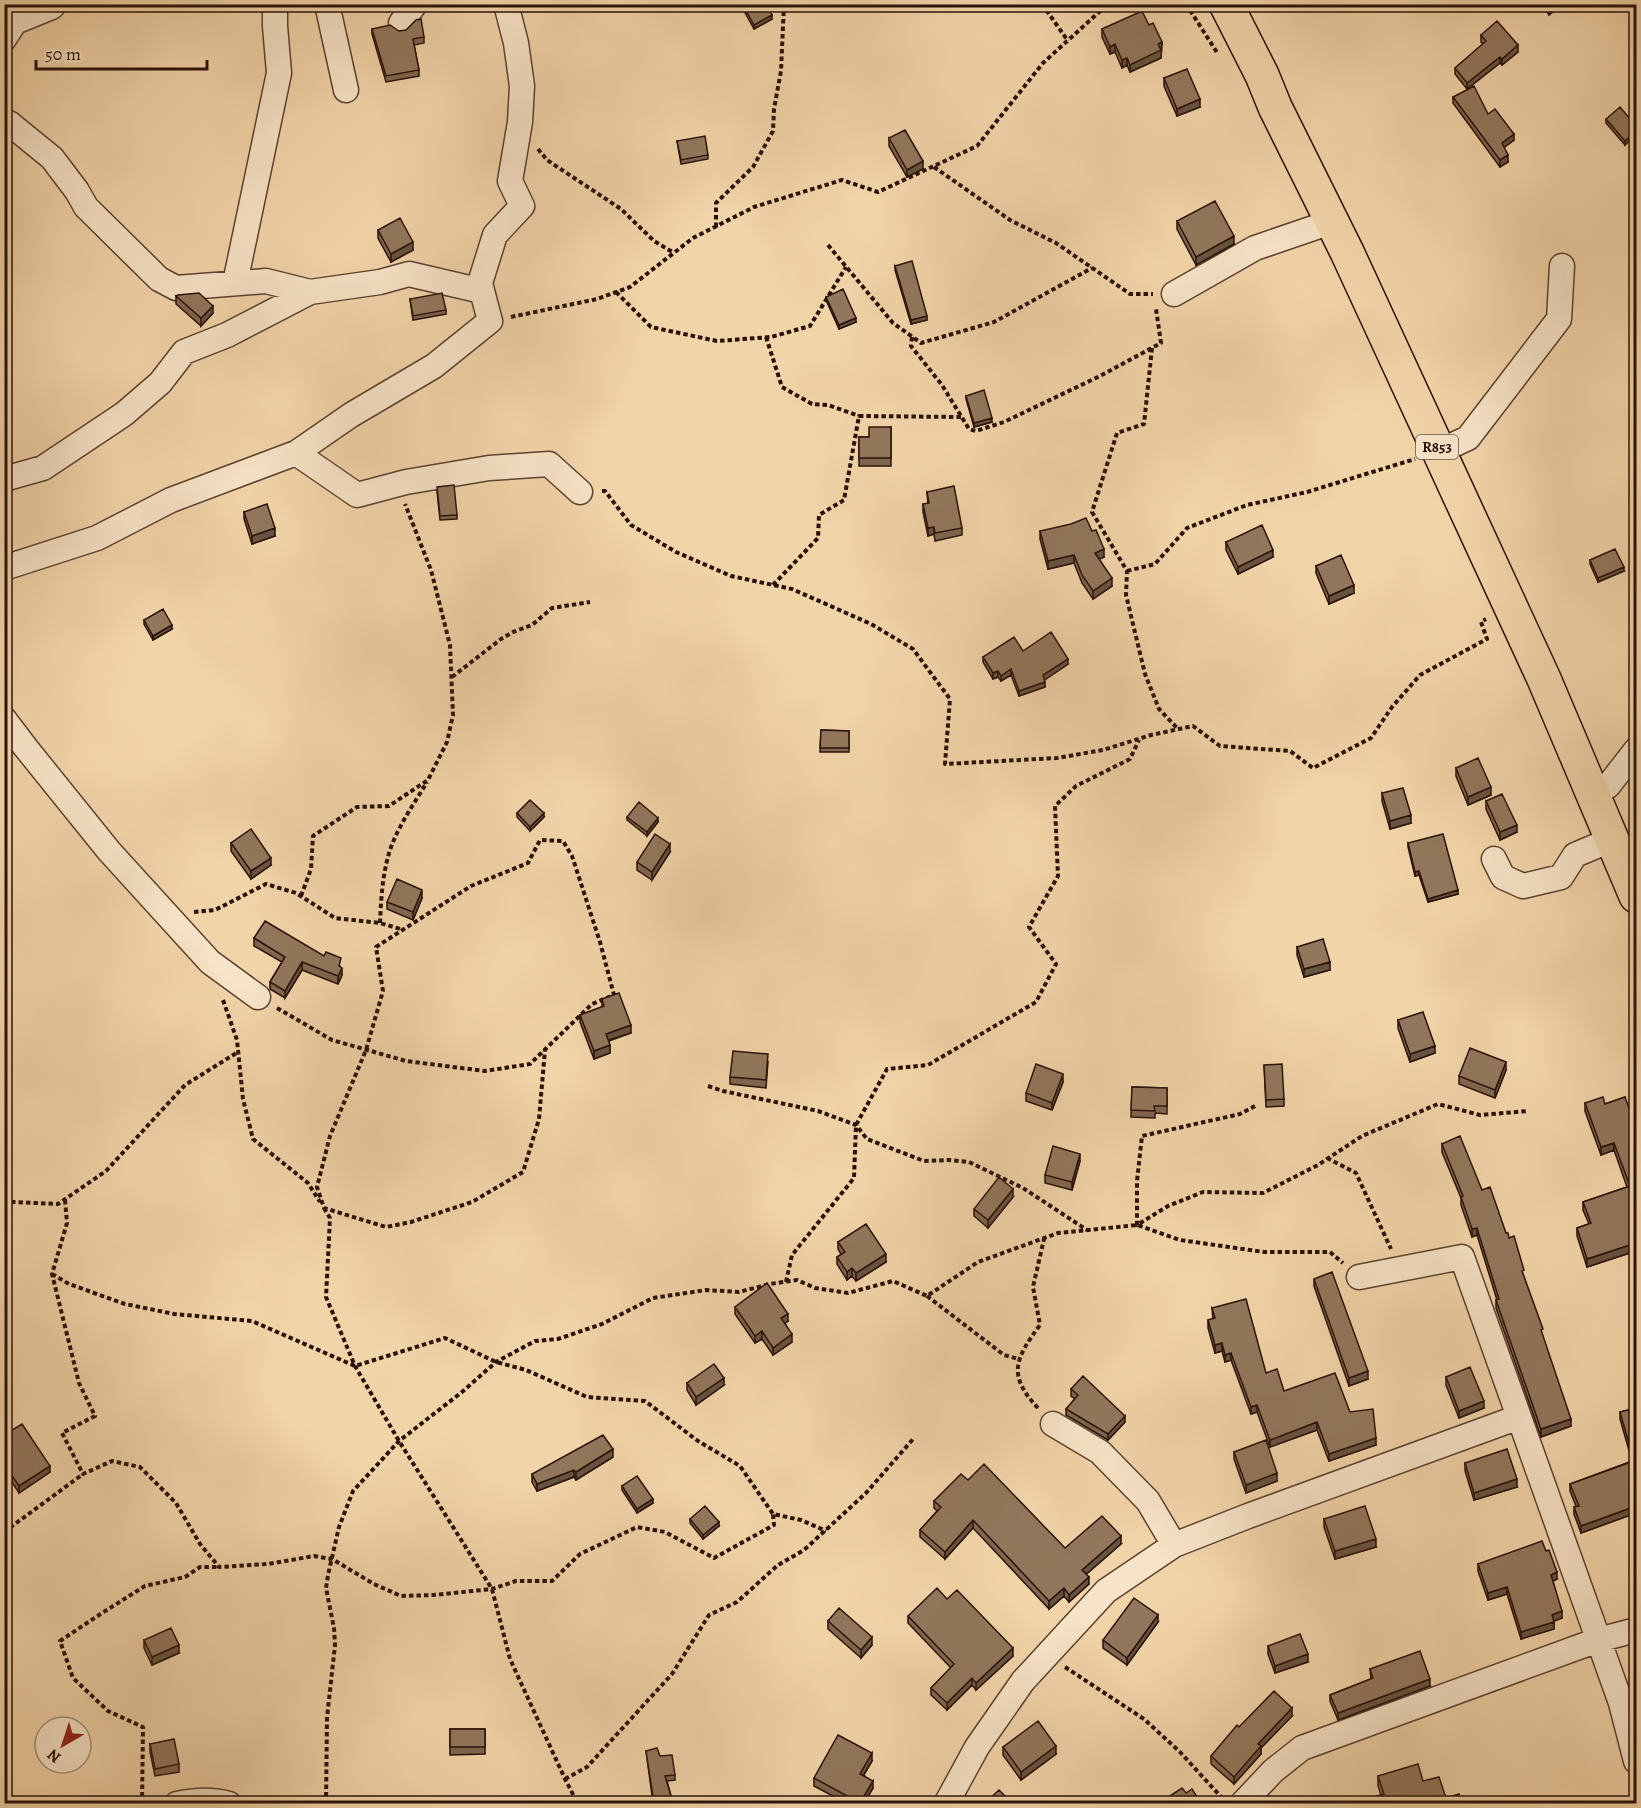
<svg xmlns="http://www.w3.org/2000/svg" width="1641" height="1808" font-family="Alegreya,serif">
  <rect width="100%" height="100%" fill="#f2d4a9"/>
  <filter id="stains"><feTurbulence type="fractalNoise" baseFrequency=".00333" numOctaves="4"/><feColorMatrix values="0 0 0 0 .2 0 0 0 0 .09 0 0 0 0 .02 0 0 0 .5 -.17"/></filter>
  <radialGradient id="worn" r=".72"><stop offset=".6" stop-color="#630" stop-opacity="0"/><stop offset="1" stop-color="#630" stop-opacity=".3"/></radialGradient>
  <g fill="none" stroke-linecap="round" stroke-linejoin="round">
    <!-- minor casing -->
    <g stroke="#5b4231" stroke-width="27">
      <path id="minor" d="M327 4 346 90
        M401 23 415 4
        M4 39 15 22 52 7 54 4
        M4 123H9L52 158 77 191 86 207 159 279 176 288 266 281 310 292
        M235 283 279 73 275 26V4
        M1174 294 1255 248 1331 222
        M1438 452 1468 438 1559 319 1562 266
        M296 453 351 415 434 366 490 321 480 283 495 235 522 206 510 181 520 122 522 86 516 43 506 4
        M4 479 43 468 124 414 160 383 184 352 227 335 310 292 380 282 409 274 482 291
        M4 568 97 538 171 500 296 453 357 495 406 482 489 468 549 464 580 492
        M4 719 26 748 109 851 210 962 258 997
        M1591 792 1608 786 1636 750
        M1494 859 1503 877 1523 886 1561 877 1575 855 1613 839
        M1359 1277 1462 1257 1621 1703 1636 1761
        M1053 1424 1100 1452 1148 1501 1174 1545
        M177 1804C195 1800 212 1799 229 1804
        M946 1804 977 1747 1023 1681 1106 1591 1174 1545 1248 1516 1519 1417
        M1242 1804 1273 1771 1302 1748 1598 1640 1636 1630"/>
    </g>
    <!-- primary casing -->
    <g stroke="#291209" stroke-width="36">
      <path id="primary" d="M1226 4 1262 75 1275 107 1347 252 1544 679 1636 896"/>
    </g>
    <!-- path -->
    <path stroke="#291209" stroke-width="4" stroke-dasharray="4.5 3" stroke-linecap="butt" d="M1042 4 1068 41
      M1186 4 1218 54
      M538 149 547 160 621 209 654 241 674 253
      M934 167 1010 220 1056 243 1130 294H1153
      M716 227V203L753 167 773 131 774 109 781 71 784 4
      M828 245 893 323 921 343 994 322 1092 268
      M616 292 651 327 717 341 771 337 810 326 846 267
      M511 317 597 299 630 287 693 238 754 207 842 180 878 192 977 146 1043 63 1108 4
      M766 337 782 387 812 404 828 405 859 416
      M912 337 911 346 942 385 969 429 976 431 1004 422 1100 376 1161 343 1156 309
      M1152 348 1144 424 1117 433 1092 512 1127 571 1126 595 1145 674 1159 709 1178 729
      M602 491H605L631 525 676 552 731 576 792 589 871 624 913 649 950 699 945 764 1057 758 1103 750 1151 735 1193 726 1220 746 1290 751 1313 768 1371 738 1392 707 1420 675 1487 639 1481 622 1486 619
      M1127 571 1155 564 1187 528 1247 505 1307 492 1415 459
      M773 585 818 538 819 515 844 500 859 416 961 417
      M452 677 501 639 513 632 532 625 552 608 590 602
      M301 896 311 869 313 836 357 807 389 806 428 780 447 742 453 715 450 645 431 570 405 504
      M194 912 215 910 266 884 296 893 335 918 380 923 404 930
      M380 923C381 901 382 879 388 857 394 832 414 804 427 782
      M223 1000 237 1040 243 1099 253 1139 308 1183 320 1202
      M277 1008 332 1040 406 1061 485 1071 530 1064 592 1004 614 995 600 942 572 856 563 841 540 840 528 863 471 886 376 947 383 991 366 1050 330 1136 317 1187 324 1208 386 1227 411 1222 472 1202 523 1172 539 1119 545 1050
      M708 1086 723 1091 818 1111 856 1125 867 1139 924 1161 949 1160 969 1162 1023 1188 1087 1230
      M1255 1106 1240 1114 1142 1136 1137 1181V1225L1168 1206 1203 1192 1263 1193 1318 1165 1362 1136 1438 1104 1480 1115 1528 1111
      M1327 1158 1356 1173 1391 1249
      M65 1200 67 1223 52 1274 79 1383 95 1416 62 1433 83 1474 112 1461 140 1467 176 1503 200 1544 219 1567 268 1564 314 1556 332 1559 374 1584 401 1596 433 1595 492 1589 516 1581H552L580 1554 637 1527 665 1532 714 1558 774 1525 773 1514
      M4 1205 13 1202 58 1204 106 1171 185 1085 238 1052
      M324 1208 330 1218 326 1297 355 1366 399 1441 492 1589 510 1659 565 1779 578 1804
      M52 1274 69 1284 125 1304 174 1314 252 1321 355 1366 445 1338 496 1362 526 1370 587 1397 645 1401 698 1441 740 1466 773 1514 801 1520 826 1531
      M786 1282 792 1255 854 1178 856 1125 887 1069 928 1065 1036 1002 1056 964 1029 927 1058 876 1055 806 1076 786 1130 759 1139 740
      M927 1296 1004 1355 1019 1359
      M1038 1408C1007 1375 1015 1359 1040 1325L1033 1287 1044 1239
      M4 1532 83 1474
      M1065 1667 1144 1719 1180 1752 1222 1798
      M565 1779 587 1767 672 1674 709 1615 737 1602 778 1565 804 1550 866 1493 914 1438
      M142 1804 143 1727 108 1711 73 1678 60 1641 102 1613 145 1586 185 1577 200 1567H218
      M326 1804 327 1718 335 1645 334 1628 326 1588 328 1575 339 1527 353 1491 399 1441 462 1392 496 1362 535 1341 558 1339 602 1324 653 1298 706 1290 739 1292 770 1284 797 1280 815 1288 848 1293 893 1281 927 1296 978 1262 1058 1233 1137 1225 1180 1240 1264 1252H1330L1343 1263"/>
    <!-- minor -->
    <use href="#minor" stroke="#f7e3c7" stroke-width="24"/>
    <!-- primary -->
    <use href="#primary" stroke="#f2d4a9" stroke-width="33"/>
  </g>
  <!-- wall -->
  <path fill="#7e664f" stroke="#291209" stroke-width="1.5" d="M1542 4H1563L1549 15Z
    M743 5 772 19 754 29 743 9Z
    M1149 25 1162 42 1161 58 1130 72 1127 65 1122 68 1115 52 1110 54 1102 37V29Z
    M372 29 399 31 424 37V43L414 45 419 70V76L386 82 372 34Z
    M1481 35 1518 52 1502 65 1500 63 1467 89 1455 74V68L1483 44 1481 42Z
    M1164 78 1200 107 1177 116 1164 86Z
    M1453 97 1488 114 1514 140 1504 147 1508 162 1500 167 1453 103Z
    M1606 119 1636 126 1625 145 1606 123Z
    M889 138 923 169 907 177 889 146Z
    M677 141 708 155V159L681 164Z
    M1177 221 1234 244 1196 265 1177 229Z
    M378 230 413 250 391 262 378 238Z
    M895 266 927 320 911 324 895 270Z
    M176 296 213 313 201 326 176 304Z
    M826 297 856 322 839 329 826 300Z
    M410 299 446 310V314L413 320Z
    M966 396 992 422 974 427 966 399Z
    M891 427V466H859V437H869Z
    M437 491 457 515V519L440 520Z
    M927 492 962 528V535L935 541 934 534 928 536 923 512V504H928Z
    M244 512 275 536 252 544 244 519Z
    M1040 531H1092L1104 557 1099 559 1112 586 1093 599 1082 583 1074 563 1048 569 1040 539Z
    M1226 542 1273 557 1238 574 1226 550Z
    M1590 560 1624 571 1598 582 1590 564Z
    M1316 566 1354 593 1329 604 1316 573Z
    M144 620 172 629 153 640 144 624Z
    M1023 651 1068 664 1044 680 1045 687 1019 696 1011 675 1001 681 998 677 993 679 983 662V657Z
    M821 730 849 731V752H820Z
    M1456 768 1491 795 1468 805 1456 776Z
    M1382 793 1411 823 1390 829 1382 801Z
    M1486 801 1517 832 1500 840 1486 809Z
    M517 813 544 817 530 831 517 817Z
    M627 817 658 822 647 836 627 820Z
    M231 843 271 865 251 879 231 851Z
    M1408 843 1458 894 1428 902 1419 875 1415 876 1408 847Z
    M670 852 652 880 637 870V862Z
    M422 898 413 920 387 909V902Z
    M254 938 340 966 342 975 338 984 302 970 285 998 270 989V982L282 962 254 946Z
    M1297 947 1330 970 1304 977 1297 955Z
    M602 999 631 1033 609 1041 610 1053 594 1059 580 1022V1015L602 1007Z
    M1398 1020 1435 1053 1410 1062 1398 1028Z
    M768 1062 766 1088 730 1084V1077Z
    M1264 1065 1284 1099V1106L1266 1107Z
    M1506 1070 1495 1098 1459 1084V1076Z
    M1063 1082 1052 1110 1026 1101V1093Z
    M1132 1087 1167 1088V1114L1155 1113V1118L1131 1117Z
    M1625 1097 1636 1251 1587 1267 1577 1236V1228L1589 1224 1583 1210V1202L1627 1187 1614 1150 1601 1155 1585 1111V1103L1605 1104Z
    M1442 1144 1482 1190 1506 1233 1524 1277 1571 1426 1541 1437 1496 1308V1300H1497L1477 1235 1472 1237 1461 1205V1198L1442 1152Z
    M1080 1161 1072 1190 1045 1183V1175Z
    M1013 1197 988 1228 974 1216V1209Z
    M838 1242 886 1262 856 1281 852 1276 847 1280 837 1264V1257L841 1254 838 1249Z
    M1314 1279 1368 1379 1349 1386 1314 1286Z
    M735 1307 788 1321 785 1323 792 1342 773 1355 762 1339 755 1343 735 1314Z
    M1212 1308 1266 1373 1284 1391 1350 1412 1376 1445 1329 1461 1317 1430 1270 1447 1257 1412 1251 1414 1231 1360 1225 1362 1222 1351 1215 1353 1208 1328V1320L1213 1319Z
    M1446 1377 1484 1408 1459 1418 1446 1385Z
    M687 1383 724 1385 696 1405 687 1390Z
    M1071 1389 1105 1398 1125 1422 1108 1440 1066 1415V1409L1075 1399 1071 1396Z
    M1636 1408V1513L1581 1533 1574 1514V1507L1576 1506 1570 1491V1484L1632 1461 1620 1419V1412Z
    M4 1435 50 1472 19 1493 4 1470Z
    M1234 1452 1277 1481 1246 1493 1234 1459Z
    M613 1457 576 1480 574 1477 537 1491 532 1482V1474Z
    M1465 1463 1517 1487 1474 1500 1465 1471Z
    M968 1480 1065 1548 1121 1544 1086 1574 1089 1584 1069 1602 1064 1596 1049 1609 973 1528 945 1559 920 1537V1530L937 1511 934 1508V1501Z
    M622 1486 653 1503 637 1513 622 1490Z
    M690 1519 719 1526 703 1539 690 1523Z
    M1324 1519 1376 1547 1335 1559 1324 1527Z
    M1478 1564 1557 1579 1553 1581 1562 1618 1554 1621V1629L1521 1639 1507 1594 1488 1600 1478 1571Z
    M947 1599 1013 1656 976 1690 972 1685 947 1710 931 1695V1688L951 1668 908 1623V1616Z
    M828 1621 872 1645 861 1658 828 1629Z
    M1158 1622 1127 1665 1103 1648V1640Z
    M144 1640 179 1653 152 1665 144 1648Z
    M1268 1646 1308 1662 1275 1673 1268 1654Z
    M1636 1647V1668L1633 1656V1648Z
    M1370 1669 1430 1686 1338 1720 1330 1701V1695L1371 1679Z
    M1292 1716 1261 1748V1754L1234 1784 1211 1764V1756L1239 1727Z
    M450 1729H485V1754L450 1755Z
    M150 1744 179 1764V1772L155 1776 150 1752Z
    M1003 1747 1056 1754 1021 1780 1003 1755Z
    M646 1751 660 1756 675 1775V1780L667 1781 673 1803H653Z
    M872 1761 864 1775 873 1788 864 1803H846L814 1786V1778Z
    M1378 1776 1423 1781 1446 1798 1462 1803H1360V1801L1381 1795 1378 1786Z"/>
  <!-- shaded-wall -->
  <path fill="#665340" stroke="#291209" stroke-width="1.5" d="M1553 4H1563L1549 15V7Z
    M772 15V19L754 29V25Z
    M1162 42 1161 58 1130 72V65L1158 44Z
    M1115 44V52L1110 54V47Z
    M1518 45V52L1502 65V59Z
    M1500 57V63L1467 89V83Z
    M1127 58V65L1122 68V60Z
    M1200 99V107L1177 116V109Z
    M1636 131V135L1625 145V141Z
    M1514 134V140L1502 149V143Z
    M1508 155V162L1500 167V160Z
    M923 161V169L907 177V170Z
    M1234 236V244L1196 265V257Z
    M413 242V250L391 262V254Z
    M213 306V313L201 326V318Z
    M927 316V320L911 324V320Z
    M856 318V322L839 329V325Z
    M992 418V422L974 427V423Z
    M934 527V534L928 536V528Z
    M275 528V536L252 544V536Z
    M1104 549V557L1095 561V553Z
    M1273 550V557L1238 574V567Z
    M1074 555V563L1048 569V561Z
    M1624 567V571L1598 582V578Z
    M1112 578V586L1093 599V591Z
    M1354 585V593L1329 604V596Z
    M172 625V629L153 640V636Z
    M1068 659V664L1043 681V675Z
    M1011 669V675L1001 681V676Z
    M998 671V677L993 679V673Z
    M1045 682V687L1019 696V691Z
    M1491 787V795L1468 805V797Z
    M544 813V817L530 831V827Z
    M1411 815V823L1390 829V821Z
    M658 818V822L647 836V832Z
    M1517 825V832L1500 840V832Z
    M670 844V852L652 880V872Z
    M271 858V865L251 879V871Z
    M1419 871V875L1415 876V872Z
    M422 890V898L413 920V912Z
    M1458 890V894L1428 902V899Z
    M302 962V970L285 998V991Z
    M1330 962V970L1304 977V969Z
    M342 968V975L338 984V976Z
    M631 1025V1033L606 1041V1034Z
    M610 1045V1053L594 1059V1051Z
    M1435 1046V1053L1410 1062V1054Z
    M1506 1062V1070L1495 1098V1090Z
    M1063 1074V1082L1052 1110V1103Z
    M1614 1143V1150L1601 1155V1147Z
    M1080 1154V1161L1072 1190V1182Z
    M1013 1189V1197L988 1228V1220Z
    M1477 1228V1235L1472 1237V1229Z
    M1636 1243V1251L1587 1267V1259Z
    M886 1254V1262L856 1281V1273Z
    M852 1268V1276L847 1280V1272Z
    M788 1314V1321L781 1326V1318Z
    M762 1331V1339L755 1343V1336Z
    M792 1334V1342L773 1355V1348Z
    M1222 1343V1351L1215 1353V1345Z
    M1231 1353V1360L1225 1362V1355Z
    M1368 1371V1379L1349 1386V1378Z
    M724 1378V1385L696 1405V1397Z
    M1484 1401V1408L1459 1418V1411Z
    M1257 1405V1412L1251 1414V1407Z
    M1125 1416V1422L1108 1440V1434Z
    M1571 1419V1426L1541 1437V1429Z
    M1317 1422V1430L1270 1447V1440Z
    M1376 1438V1445L1329 1461V1454Z
    M613 1449V1457L576 1480V1472Z
    M50 1466V1472L19 1493V1486Z
    M574 1470V1477L537 1491V1484Z
    M1277 1473V1481L1246 1493V1485Z
    M1517 1479V1487L1474 1500V1493Z
    M653 1499V1503L637 1513V1509Z
    M1636 1506V1513L1581 1533V1526Z
    M973 1520V1528L945 1559V1552Z
    M719 1522V1526L703 1539V1535Z
    M1121 1536V1544L1082 1578V1570Z
    M1376 1539V1547L1335 1559V1551Z
    M1557 1572V1579L1551 1582V1575Z
    M1089 1577V1584L1069 1602V1595Z
    M1507 1587V1594L1488 1600V1593Z
    M1064 1588V1596L1049 1609V1601Z
    M1562 1611V1618L1552 1622V1615Z
    M1158 1615V1622L1127 1665V1658Z
    M1554 1622V1629L1521 1639V1632Z
    M872 1637V1645L861 1658V1650Z
    M179 1645V1653L152 1665V1657Z
    M1013 1648V1656L976 1690V1683Z
    M1308 1654V1662L1275 1673V1666Z
    M972 1678V1685L947 1710V1703Z
    M1430 1679V1686L1338 1720V1713Z
    M1292 1708V1716L1261 1748V1754L1234 1784V1777L1258 1744Z
    M1056 1746V1754L1021 1780V1772Z
    M872 1753V1761L860 1781V1774Z
    M873 1781V1788L864 1803H860Z"/>
  <!-- building -->
  <path fill="#92775c" stroke="#291209" stroke-width="1.5" d="M766 4 772 15 754 25 743 5Z
    M1142 11 1149 25 1153 23 1162 42 1158 44 1161 50 1130 65 1127 58 1122 60 1115 44 1110 47 1102 29Z
    M421 19 424 37 413 39 419 70 386 76 372 29 390 25 399 31 406 30 416 20Z
    M1497 21 1518 45 1502 59 1500 57 1467 83 1455 68 1486 41 1481 35Z
    M1187 69 1200 99 1177 109 1164 78Z
    M1474 86 1488 114 1495 109 1514 134 1502 143 1508 155 1500 160 1453 97Z
    M1620 107 1636 126V131L1625 141 1606 119Z
    M905 130 923 161 907 170 889 138Z
    M705 136 708 155 681 160 677 141Z
    M1215 201 1234 236 1196 257 1177 221Z
    M400 218 413 242 391 254 378 230Z
    M912 261 927 316 911 320 895 266Z
    M843 289 856 318 839 325 826 297Z
    M199 293 213 306 201 318 176 296 178 295Z
    M442 293 446 310 413 316 410 299Z
    M984 390 992 418 974 423 966 396Z
    M869 427H891V458H859V437H869Z
    M454 485 457 515 440 516 437 487Z
    M954 486 962 528 935 533 934 527 928 528 923 504 929 503 927 492Z
    M267 504 275 528 252 536 244 512Z
    M1086 518 1092 531 1096 530 1104 549 1095 553 1112 578 1093 591 1082 575 1074 555 1048 561 1040 531 1071 524Z
    M1262 525 1273 550 1238 567 1226 542Z
    M1615 549 1624 567 1598 578 1590 560Z
    M1341 555 1354 585 1329 596 1316 566Z
    M163 609 172 625 153 636 144 620Z
    M1051 632 1068 659 1043 675 1045 682 1019 691 1011 669 1001 676 998 671 993 673 983 657 1014 637 1023 651Z
    M821 730 849 731V748H820Z
    M1478 758 1491 787 1468 797 1456 768Z
    M1403 788 1411 815 1390 821 1382 793Z
    M1502 794 1517 825 1500 832 1486 801Z
    M530 800 544 813 530 827 517 813Z
    M639 802 658 818 647 832 627 817Z
    M251 829 271 858 251 871 231 843Z
    M655 834 670 844 652 872 637 862Z
    M1443 834 1458 890 1428 899 1419 871 1415 872 1408 843Z
    M397 879 422 890 413 912 387 902Z
    M265 921 324 956 326 952 341 958 339 966 342 968 338 976 302 962 285 991 270 982 285 957 254 938Z
    M1323 939 1330 962 1304 969 1297 947Z
    M619 993 631 1025 606 1034 610 1045 594 1051 580 1015 604 1006 602 999Z
    M1423 1012 1435 1046 1410 1054 1398 1020Z
    M1470 1048 1506 1062 1495 1090 1459 1076Z
    M733 1051 768 1054 766 1080 730 1077Z
    M1036 1064 1063 1074 1052 1103 1026 1093Z
    M1282 1064 1284 1099 1266 1100 1264 1065Z
    M1132 1087 1167 1088V1106H1154L1155 1111 1131 1110Z
    M1603 1097 1605 1104 1625 1097 1636 1128V1243L1587 1259 1577 1228 1591 1223 1583 1202 1630 1186 1614 1143 1601 1147 1585 1103Z
    M1460 1136 1482 1190 1490 1187 1506 1233H1508L1509 1238 1514 1236 1524 1270 1522 1271 1543 1329 1541 1330 1571 1419 1541 1429 1496 1300 1499 1299 1477 1228 1472 1229 1461 1197 1463 1196 1442 1144Z
    M1053 1146 1080 1154 1072 1182 1045 1175Z
    M999 1177 1013 1189 988 1220 974 1209Z
    M866 1224 886 1254 856 1273 852 1268 847 1272 837 1257 845 1252 838 1242Z
    M1332 1272 1368 1371 1349 1378 1314 1279Z
    M767 1283 788 1314 781 1318 792 1334 773 1348 762 1331 755 1336 735 1307Z
    M1246 1299 1266 1373 1277 1369 1284 1391 1335 1373 1350 1412 1373 1409 1376 1438 1329 1454 1317 1422 1270 1440 1257 1405 1251 1407 1231 1353 1225 1355 1222 1343 1215 1345 1208 1320 1215 1318 1212 1308Z
    M714 1364 724 1378 696 1397 687 1383Z
    M1470 1367 1484 1401 1459 1411 1446 1377Z
    M1083 1376 1125 1416 1108 1434 1066 1409 1078 1395 1071 1389Z
    M1636 1408V1506L1581 1526 1574 1507 1579 1506 1570 1484 1634 1461 1620 1412Z
    M22 1424 50 1466 19 1486 4 1464V1435Z
    M603 1435 613 1449 576 1472 574 1470 537 1484 532 1474Z
    M1266 1440 1277 1473 1246 1485 1234 1452Z
    M1507 1449 1517 1479 1474 1493 1465 1463Z
    M984 1464 1065 1548 1102 1516 1121 1536 1082 1570 1089 1577 1069 1595 1064 1588 1049 1601 973 1520 945 1552 920 1530 941 1507 934 1501 961 1474 968 1480Z
    M637 1476 653 1499 637 1509 622 1486Z
    M705 1506 719 1522 703 1535 690 1519Z
    M1365 1506 1376 1539 1335 1551 1324 1519Z
    M1542 1541 1546 1551 1549 1550 1557 1572 1551 1575 1562 1611 1552 1615 1554 1622 1521 1632 1507 1587 1488 1593 1478 1564Z
    M937 1588 947 1599 957 1590 1013 1648 976 1683 972 1678 947 1703 931 1688 954 1664 908 1616Z
    M1134 1598 1158 1615 1127 1658 1103 1640Z
    M839 1608 872 1637 861 1650 828 1621Z
    M171 1628 179 1645 152 1657 144 1640Z
    M1300 1634 1308 1654 1275 1666 1268 1646Z
    M1636 1647V1660L1633 1648Z
    M1420 1651 1430 1679 1338 1713 1330 1695 1373 1678 1370 1669Z
    M1274 1691 1292 1708 1258 1744 1261 1746 1234 1777 1211 1756 1237 1725 1239 1727Z
    M1038 1721 1056 1746 1021 1772 1003 1747Z
    M450 1729H485V1747H450Z
    M838 1735 872 1753 860 1774 873 1781 860 1803 814 1778Z
    M174 1739 179 1764 155 1769 150 1744Z
    M657 1748 660 1756 672 1755 675 1775 665 1776 673 1803H654L646 1751Z
    M1418 1764 1423 1781 1439 1777 1446 1798 1459 1794 1462 1803H1360V1801L1384 1794 1378 1776Z
    M1182 1788 1186 1793 1192 1789 1201 1803H1159Z
    M999 1790 1012 1803H985Z"/>
  <g text-anchor="middle" dominant-baseline="central" stroke-width="6" stroke-linejoin="round" paint-order="stroke">
    <!-- shield labels -->
    <rect fill="#f7e3c7" stroke="#675142" stroke-width="1.5" x="1416" y="435" width="42" height="24" rx="4.5"/>
    <g font-size="15" font-weight="bold" fill="#291209">
      <text x="1437" y="447">R853</text>
    </g>
  </g>
  <!-- margin -->
  <rect width="1641" height="1808" fill="none" stroke="#f2d4a9" stroke-width="24"/>
  <rect x="6" y="6" width="1629" height="1796" fill="none" stroke="#291209" stroke-width="3"/>
  <rect x="12" y="12" width="1617" height="1784" fill="none" stroke="#291209" stroke-width="1.5"/>
  <!-- north arrow -->
  <g transform="translate(63 1745) rotate(219)"><circle r="28" fill="#f7e3c7" stroke="#a58f7b" stroke-width="1.5"/>
  <path d="M0-4.5L10 22L0 15L-10 22Z" fill="#8f2418"/>
  <text y="-9" font-size="16" font-weight="bold" text-anchor="middle" fill="#291209">N</text>
  </g>
  <!-- scale -->
  <path d="M36 60v9h171v-9" fill="none" stroke="#291209" stroke-width="3"/>
  <text x="45" y="60" font-size="18" fill="#291209" stroke="#f7e3c7" stroke-width="4.5" paint-order="stroke">50 m</text>
  <rect width="100%" height="100%" filter="url(#stains)"/>
  <rect width="100%" height="100%" fill="url(#worn)"/>
</svg>
